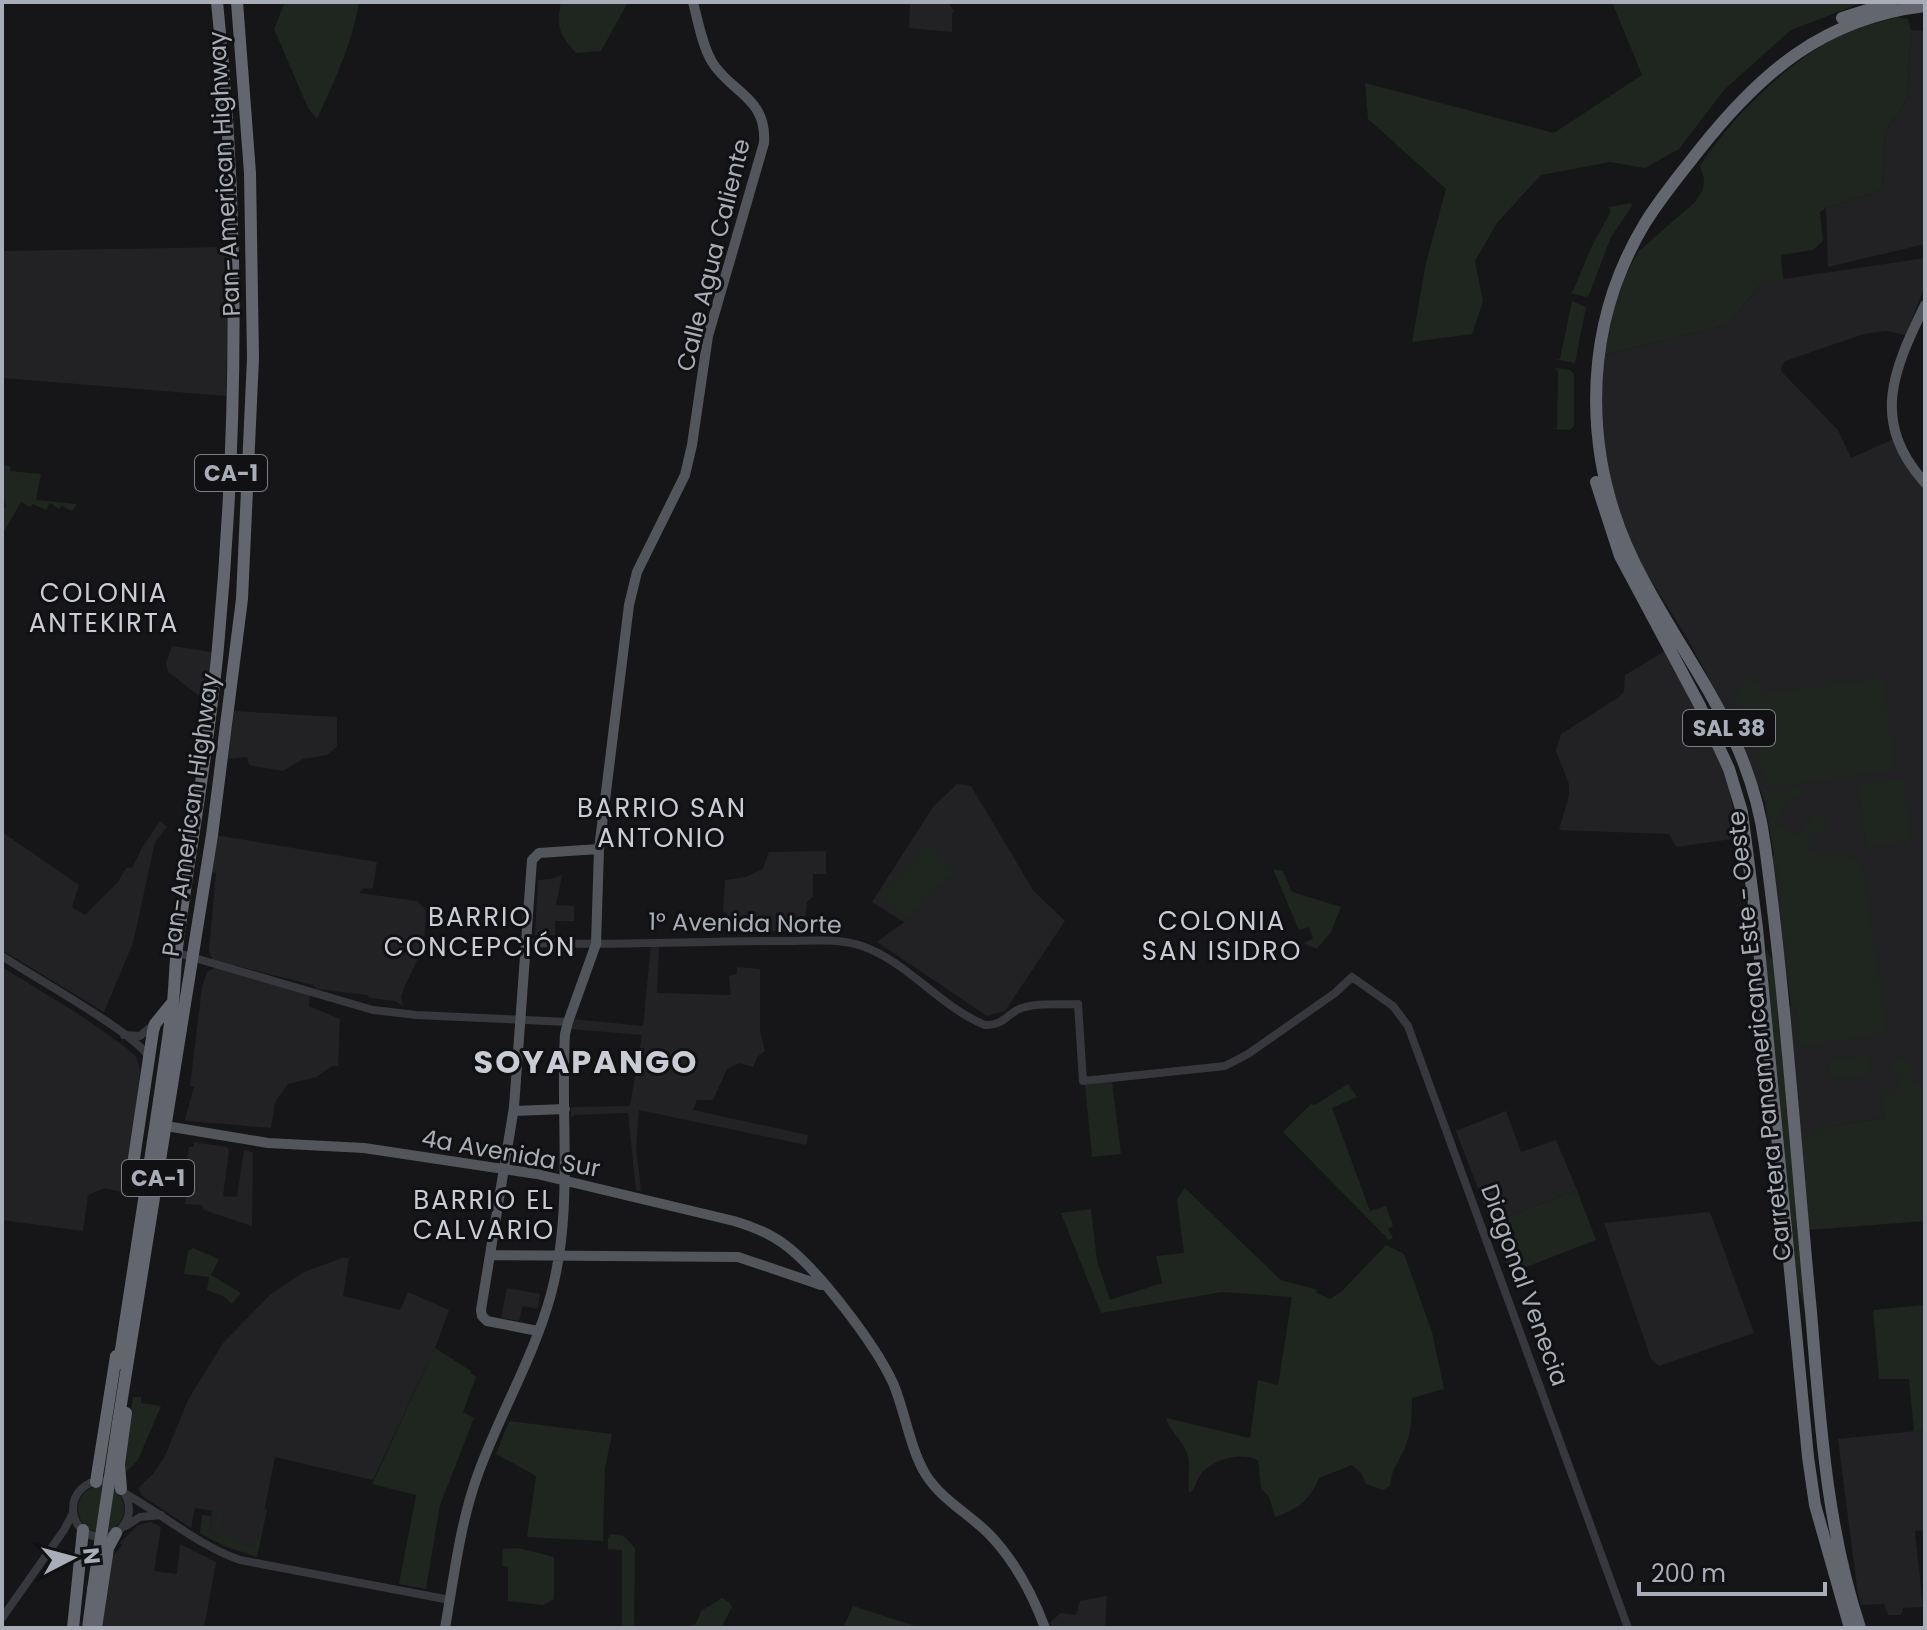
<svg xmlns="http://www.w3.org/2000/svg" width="1927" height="1630" font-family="Poppins,sans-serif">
  <rect width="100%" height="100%" fill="#161618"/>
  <!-- built -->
  <path fill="#222225" d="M910 2H948L954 11 952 13V32L909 28Z
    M1911 30 1925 31V244L1828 267 1826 208 1882 190 1885 132 1907 99Z
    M229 247 226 396 2 378V251Z
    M1925 258V285L1906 335 1886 331 1864 334 1785 361 1781 368V371L1838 430 1851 458 1894 439 1925 482V1112L1821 1128 1800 1145 1787 1011 1791 1005 1771 867 1774 854 1764 800 1741 738 1687 638 1639 561 1614 498 1600 419 1604 355 1727 325 1763 282Z
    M172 646 212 652 206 701 168 672 166 663Z
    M1665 651 1696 705 1727 779 1739 838 1676 847 1669 834 1559 830 1569 796V784L1556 751 1561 734 1619 697 1624 691 1625 675Z
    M234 711 337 717V746L327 755 303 759 283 771 249 765 247 757 228 759Z
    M957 784 971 786 1033 890 1065 921 1005 1011 987 1016 877 942 904 922 872 902 933 807Z
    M160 821 167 827 155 842 133 943 104 1012 2 950V832L79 885 72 907 85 915 118 882 126 868H132L142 848Z
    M215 835 377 862 373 888 363 889 359 893 417 901 426 910 424 946 404 988 401 997 403 1006 395 1001 369 998 368 995 317 989 313 985 213 960 209 951 216 873 210 872Z
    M826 851V874H813V897L807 902 804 932 725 930 727 913 723 912 725 880 745 877 763 869 769 852Z
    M562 875 556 905 574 906V921H555V935H535L538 880 551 879Z
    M651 945H659L657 993 731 995 729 976 737 974V967L760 969V1031L765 1051 758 1056 753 1067 739 1063 727 1069 713 1100H697L693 1110 808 1135 806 1145 639 1110 636 1147 641 1191 636 1190 628 1113 574 1115 571 1118V1107L630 1106 642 1035 571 1029 573 1019 643 1026Z
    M2 967 77 1013 124 1046 136 1056 140 1069 130 1194 105 1188 88 1195 83 1231 2 1220Z
    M217 967 310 993 309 1006 340 1019 338 1066H332L316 1077 288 1084 275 1102 271 1128 188 1121 185 1119 194 1087 190 1086 202 987 207 972Z
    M1506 1111 1521 1152 1556 1140 1577 1190 1491 1223 1456 1131Z
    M194 1142 227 1147 229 1150 223 1196 237 1197 244 1150 253 1152 252 1226 204 1210 201 1205 185 1204 189 1169 186 1168 189 1147H194Z
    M1710 1212 1754 1333 1659 1366 1651 1359 1649 1353 1604 1223Z
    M342 1258H349L343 1296 400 1310 408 1292 449 1310 435 1348 373 1480 275 1457 256 1553 209 1534 212 1511 195 1508 191 1528 142 1496 138 1488 153 1474 165 1456 188 1400 223 1343 271 1294 304 1272Z
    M507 1288 540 1294 538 1309 523 1306 519 1321 501 1318Z
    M1925 1430V1530L1915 1531 1923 1607 1903 1608 1901 1615H1888L1884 1604 1861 1605 1858 1595 1838 1439Z
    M151 1522 161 1527 154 1571 177 1574 180 1544 216 1562 204 1628H99L112 1557 122 1545 120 1543 138 1525Z
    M1107 1596 1105 1628H1052L1050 1622 1061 1613 1076 1615 1080 1601Z"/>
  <!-- green -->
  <path fill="#1e261f" d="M285 2H359C353 42 334 82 317 119L308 108 274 29Z
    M561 2H628L601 51 576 53C559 34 556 27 561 2Z
    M1612 2H1864L1791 30 1724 90 1679 149 1645 168 1610 162 1541 175 1497 223 1475 261 1483 301 1472 334 1412 342 1426 263 1446 189 1368 119 1365 83 1554 133 1642 75Z
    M1897 17 1908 19 1911 31 1907 99 1885 132 1882 190 1826 208 1820 212 1823 241 1813 250 1781 255 1783 280 1763 282 1727 325 1604 355 1615 305 1627 272 1639 251 1695 202 1703 190 1704 178 1700 166C1732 116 1795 54 1850 31 1865 25 1882 22 1897 17Z
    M1631 203 1632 206 1611 237 1589 295 1586 297 1570 293 1573 291 1591 248 1611 211 1608 207Z
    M1572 301 1586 307 1575 363 1555 359H1560Z
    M1555 368 1570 370 1574 374V426L1570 430 1553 429 1557 428 1558 371Z
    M2 465 10 466V471L41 474 36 500 77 504 72 511 62 506 59 509 50 503 46 510 33 504 30 507 21 502 2 535V508L6 507 2 494Z
    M1750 676 1761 686 1759 690 1762 694 1883 678 1895 770 1775 787C1755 778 1760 746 1751 729 1746 720 1736 704 1736 697 1736 690 1746 681 1750 676Z
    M1902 779 1911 840 1873 846 1874 852 1868 853 1858 782 1861 781 1864 784Z
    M1762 788 1772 793 1807 788 1796 797 1791 798 1774 822 1797 838 1813 815 1825 814 1827 831 1813 833 1806 840V843L1816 842 1809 845 1810 853 1818 852V857L1845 853 1862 864 1887 1033 1801 1046 1796 1003 1792 1006 1777 864 1771 867 1774 855 1769 824 1773 817H1769Z
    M928 843 955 871 907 920 880 894Z
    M1273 869 1283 871 1292 892 1341 907 1331 932 1317 949 1303 943 1313 939 1309 927 1299 930Z
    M1767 950 1773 962 1799 1216 1805 1314 1801 1294 1796 1287 1766 962Z
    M1869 1055 1871 1074 1831 1079 1828 1061Z
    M1896 1055 1912 1066V1079L1925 1089V1221L1808 1230 1800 1145 1820 1128 1886 1118 1882 1090 1892 1095 1902 1081 1889 1071Z
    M1112 1082 1121 1154 1092 1157 1085 1085Z
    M1348 1084 1357 1097 1332 1108 1370 1211 1386 1206 1393 1226 1388 1229 1393 1238 1389 1240 1283 1132 1311 1104 1315 1105Z
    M1185 1188 1281 1280 1318 1290 1315 1292 1330 1299 1342 1291 1386 1245 1404 1254 1432 1332 1444 1389 1412 1398C1412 1418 1411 1438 1401 1456 1394 1468 1392 1472 1390 1486L1383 1490 1366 1484 1361 1473 1352 1465 1319 1478C1310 1500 1298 1509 1275 1517L1269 1497 1261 1488 1258 1460C1240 1451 1209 1460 1199 1477 1195 1484 1196 1488 1189 1493 1187 1480 1191 1466 1187 1453 1183 1441 1170 1432 1166 1418L1250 1438 1258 1380 1278 1385 1292 1297 1222 1292 1101 1313 1061 1213 1091 1209 1097 1261 1110 1300 1162 1283 1156 1256 1184 1253 1177 1199Z
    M1577 1190 1596 1240 1510 1273 1491 1223Z
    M193 1248 219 1259 211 1275 241 1293 232 1304 223 1296 207 1290 209 1277 184 1274 188 1251Z
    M1925 1305V1430L1914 1431 1909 1379H1879L1873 1310Z
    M435 1348 471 1371 470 1373 476 1377 463 1412 474 1418 440 1505 426 1589 399 1584 416 1495 372 1484Z
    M133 1397H141V1403L161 1406 138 1460 126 1472 124 1453Z
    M509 1421 612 1434 605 1468 603 1541 527 1537 536 1476 496 1454Z
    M78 1509a23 23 0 1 1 46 0a23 23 0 1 1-46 0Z
    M261 1509 267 1510 257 1557 224 1546 200 1533 202 1515 211 1516 209 1534 220 1538 214 1533 218 1512 222 1511 218 1533 241 1538 238 1543 255 1549V1539L258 1540 263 1513Z
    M611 1534 624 1536 635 1548 634 1628H622V1550L608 1549V1538Z
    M518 1548 554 1557V1599L543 1605 508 1601V1567L502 1566 503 1549Z
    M722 1598 729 1602 732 1607 721 1628H678L696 1624 701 1611Z
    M853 1606 921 1628H843Z"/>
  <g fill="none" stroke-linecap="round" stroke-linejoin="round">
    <!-- minor -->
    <path stroke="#37383d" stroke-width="8" d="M526 943C610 946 693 941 777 941 803 942 836 937 862 946 908 962 940 1007 985 1025 1002 1026 1005 1016 1019 1009 1035 1002 1061 1005 1078 1004L1083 1081 1225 1066 1248 1054 1335 993 1352 977 1393 1006 1408 1026 1628 1628
      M181 954 373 1010 416 1015 568 1022
      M2 956C30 975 135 1033 148 1056
      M124 1035 140 1036 154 1024
      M73 1509a28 28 0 1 1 56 0a28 28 0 1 1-56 0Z
      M124 1493C163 1514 197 1545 240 1560L450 1600
      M126 1526 140 1517 161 1515
      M2 1618 64 1530 73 1513"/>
    <!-- major -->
    <path stroke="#53555c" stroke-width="10" d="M1925 305C1893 371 1870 421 1925 483
      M514 1111 565 1109
      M166 1126 268 1143 364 1148 537 1174 734 1221C751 1226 769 1233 784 1244 818 1269 875 1344 893 1383 905 1411 910 1449 926 1475 942 1500 969 1514 989 1534 1015 1561 1032 1593 1045 1628
      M490 1255 738 1257 821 1285
      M538 1331 487 1321 482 1316 481 1310 514 1107 532 860 539 853 599 849
      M445 1628C454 1577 460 1523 478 1474 500 1413 534 1357 551 1294 574 1209 560 1120 565 1034L568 1022 596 944 599 849 629 605 637 572 685 475 692 445 708 336 764 143C767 97 731 93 712 62 702 45 698 21 693 2"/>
    <!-- highway -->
    <path stroke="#63666e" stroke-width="12" d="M1842 18 1892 2
      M1596 482 1620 556 1699 704 1729 769 1742 812 1757 928 1808 1457 1815 1505 1850 1628
      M145 1192 136 1181 133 1165 153 1031 155 1024 172 1003
      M119 1363C137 1243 157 1122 173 1002 175 982 175 961 178 940 191 843 209 746 218 647 238 432 240 217 217 2
      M118 1423 212 835 242 599 253 358 250 173 237 2
      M96 1482 116 1356
      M121 1489 119 1464 126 1413
      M73 1628 83 1530
      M88 1628 93 1590
      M96 1628 108 1548 116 1533
      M1860 1628C1826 1525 1820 1419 1811 1312 1796 1157 1786 1000 1765 846 1751 737 1693 673 1644 581 1582 469 1578 334 1645 223 1661 197 1681 173 1700 149 1761 72 1824 18 1925 6"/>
    <!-- highway-bridge -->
    <path stroke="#63666e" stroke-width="12" d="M93 1590 118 1423"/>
  </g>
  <g text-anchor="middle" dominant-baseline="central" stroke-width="6" stroke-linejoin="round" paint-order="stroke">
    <!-- shield labels -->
    <g fill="#111113" stroke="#7b7e86" stroke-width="2">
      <rect x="195" y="455" width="72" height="36" rx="6"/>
      <rect x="1683" y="710" width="92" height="36" rx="6"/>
      <rect x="122" y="1160" width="72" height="36" rx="6"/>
    </g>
    <g font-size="22" font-weight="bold" fill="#a8adb8">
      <text x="231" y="473">CA-1</text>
      <text x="1729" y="728">SAL 38</text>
      <text x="158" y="1178">CA-1</text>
    </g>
    <!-- street labels -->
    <g font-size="24" fill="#a8adb8" stroke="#111113">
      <text transform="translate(224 174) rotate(-93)">Pan-American Highway</text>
      <text transform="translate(713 255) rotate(-76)">Calle Agua Caliente</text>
      <text transform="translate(190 815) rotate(-82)">Pan-American Highway</text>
      <text transform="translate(745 923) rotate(1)">1° Avenida Norte</text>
      <text transform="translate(1759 1036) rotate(-96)">Carretera Panamericana Este - Oeste</text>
      <text transform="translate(511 1153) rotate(10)">4a Avenida Sur</text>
      <text transform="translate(1525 1285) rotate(70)">Diagonal Venecia</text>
    </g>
    <!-- neighbourhood labels -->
    <g font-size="26" letter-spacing="2" fill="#c9ccd4" stroke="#111113">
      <text x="104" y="593">COLONIA<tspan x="104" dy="30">ANTEKIRTA</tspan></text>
      <text x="662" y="808">BARRIO SAN<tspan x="662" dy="30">ANTONIO</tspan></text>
      <text x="480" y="917">BARRIO<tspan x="480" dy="30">CONCEPCIÓN</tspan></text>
      <text x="1222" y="921">COLONIA<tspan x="1222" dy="30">SAN ISIDRO</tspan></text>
      <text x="484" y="1200">BARRIO EL<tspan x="484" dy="30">CALVARIO</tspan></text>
    </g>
    <!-- district labels -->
    <g font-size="32" font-weight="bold" letter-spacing="2" fill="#c9ccd4" stroke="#111113">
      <text x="586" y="1061">SOYAPANGO</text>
    </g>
  </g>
  <!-- border -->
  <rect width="1927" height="1630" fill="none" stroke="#a8adb8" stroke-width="8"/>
  <!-- north arrow -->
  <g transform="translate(72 1558) rotate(84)" stroke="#111113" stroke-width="6" paint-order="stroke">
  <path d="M0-6L14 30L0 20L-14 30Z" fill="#a8adb8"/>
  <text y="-12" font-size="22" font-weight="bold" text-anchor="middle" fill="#a8adb8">N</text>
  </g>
  <!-- scale -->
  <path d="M1639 1582v12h186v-12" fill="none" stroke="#a8adb8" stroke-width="4"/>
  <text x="1651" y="1582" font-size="24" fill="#a8adb8" stroke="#111113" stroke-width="6" paint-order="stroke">200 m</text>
</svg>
